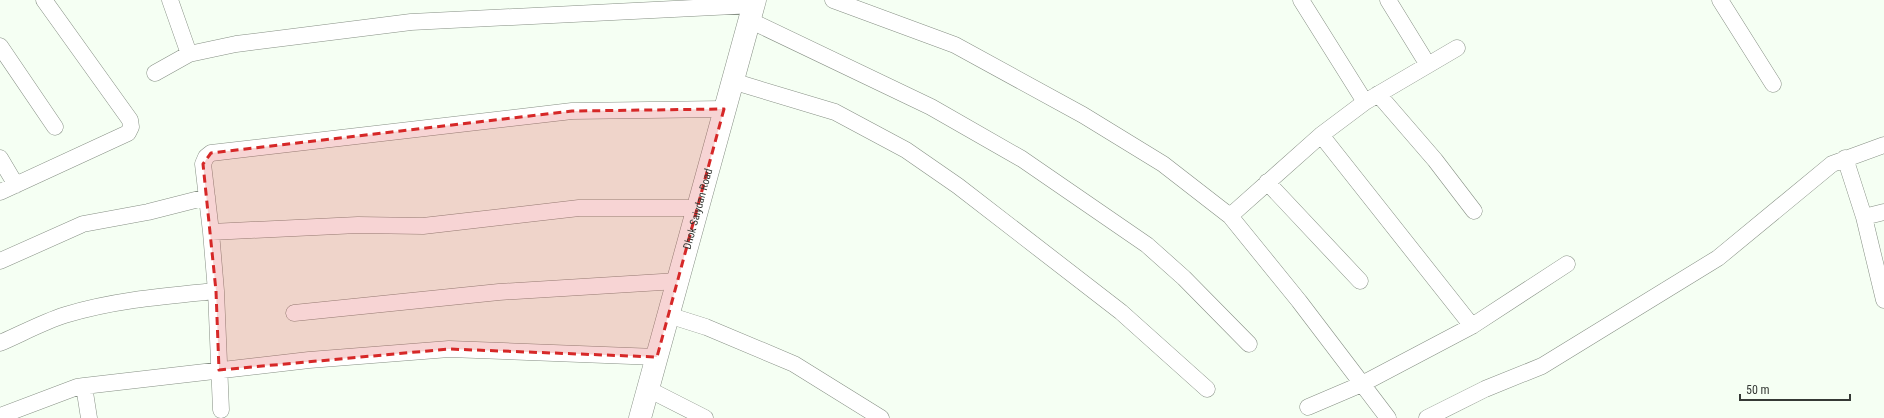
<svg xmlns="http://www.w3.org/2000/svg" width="1884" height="418" font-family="'Roboto Condensed',sans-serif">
  <rect width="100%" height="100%" fill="#f5fff3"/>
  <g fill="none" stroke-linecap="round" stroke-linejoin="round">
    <!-- street casing -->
    <g stroke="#868f84" stroke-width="17">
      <path id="street" d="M170 0 189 54
        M833 0 955 45 1083 115 1163 164 1230 216 1299 301 1388 418
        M1301 0 1365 102
        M1388 0 1428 65
        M1720 0 1773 84
        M749 20 931 107 1022 159 1147 245 1184 278 1249 344
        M0 46 55 127
        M155 73 189 54 236 44 411 22 754 5
        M732 81 835 112 906 150 958 186 1121 312 1207 389
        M1378 94 1435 160 1474 211
        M1321 135 1472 326
        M0 158 16 185
        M1845 158 1864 217 1884 300
        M1267 182 1360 281
        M0 192 128 133 131 127 130 120 44 0
        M1230 216 1321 135 1365 102 1457 48
        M1864 217 1884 212
        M211 232 358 225 423 226 579 208H697
        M0 261 83 224 148 212 207 197
        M294 313 499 292 678 281
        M668 315 706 327 794 364 881 418
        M0 343C21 334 43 322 65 315 114 300 165 296 216 291
        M84 386 309 360 449 349 657 357
        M648 389 705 418
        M1308 407 1362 384 1472 326 1567 264
        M221 410 216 291 211 232 203 164 206 157 211 153 572 111 724 109
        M0 416 77 387 84 386 89 418
        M1427 418 1485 389 1542 366 1718 258 1832 164 1884 145"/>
    </g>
    <!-- secondary casing -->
    <g stroke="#868f84" stroke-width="23">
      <g id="secondary">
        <path id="s1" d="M640 418 755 0"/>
      </g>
    </g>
    <!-- street -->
    <use href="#street" stroke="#fff" stroke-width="16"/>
    <!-- secondary -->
    <use href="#secondary" stroke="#fff" stroke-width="22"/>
  </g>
  <!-- marked area -->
  <path fill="#d62828" fill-opacity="0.2" stroke="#d62828" stroke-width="3" stroke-dasharray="8 5" stroke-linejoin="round" d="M724 109 657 357 449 349 219 370 216 291 203 164 211 153 572 111Z"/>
  <g text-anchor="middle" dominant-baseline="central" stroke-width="4" stroke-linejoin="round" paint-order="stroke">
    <!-- street labels -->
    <g font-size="11" fill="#353935" stroke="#f5fff3">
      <text stroke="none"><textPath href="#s1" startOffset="217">Dhok Saiydan Road</textPath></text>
    </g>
  </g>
  <!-- scale -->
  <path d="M1740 394v6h110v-6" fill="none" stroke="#353935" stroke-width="2"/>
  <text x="1746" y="394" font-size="12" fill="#353935" stroke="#f5fff3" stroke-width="3" paint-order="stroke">50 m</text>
</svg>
